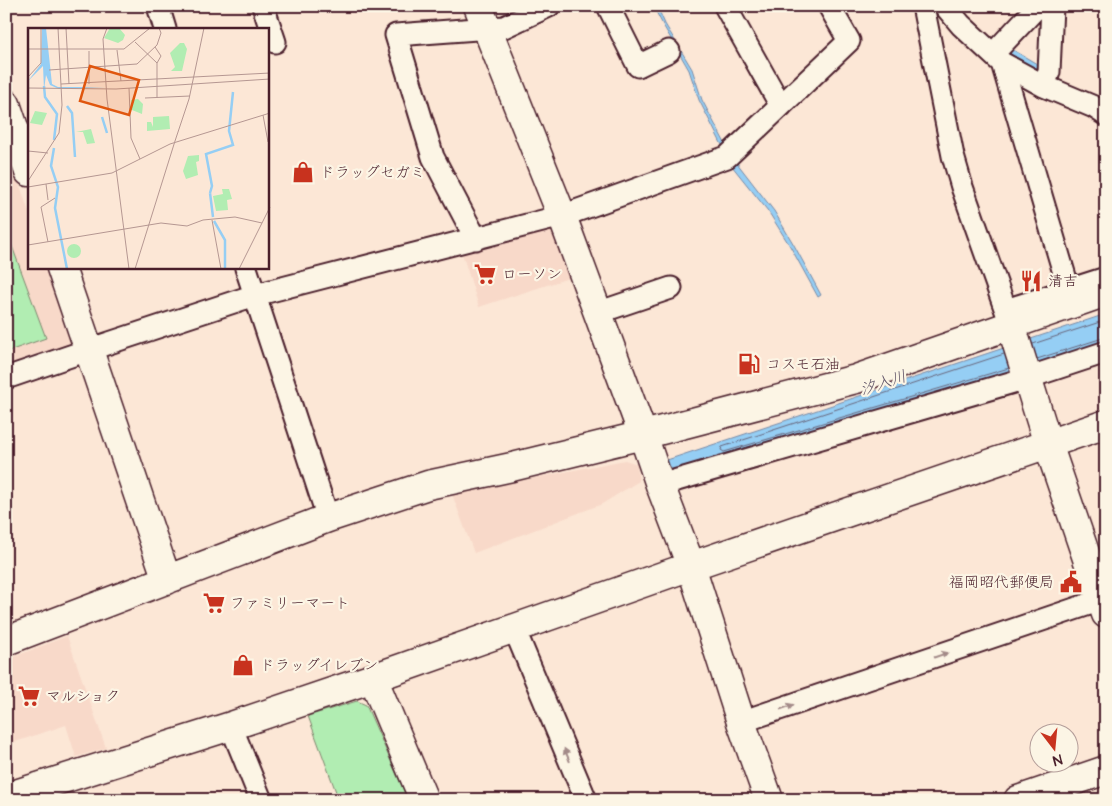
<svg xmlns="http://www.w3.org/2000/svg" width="1112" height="806" font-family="'Architects Daughter','Klee One',sans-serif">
  <rect width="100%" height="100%" fill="#fce7d6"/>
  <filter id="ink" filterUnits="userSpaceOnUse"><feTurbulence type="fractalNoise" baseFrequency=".02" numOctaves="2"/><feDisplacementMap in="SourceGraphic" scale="10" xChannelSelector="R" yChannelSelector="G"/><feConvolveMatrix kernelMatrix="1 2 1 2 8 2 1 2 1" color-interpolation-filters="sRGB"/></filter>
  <g filter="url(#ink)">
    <!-- built -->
    <path fill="#f8d9c9" d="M6 145 29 212V268H48L73 343 6 366Z
      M551 227 559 231 575 276 479 307 461 250Z
      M625 460 637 464 639 481 602 504 474 553 452 494Z
      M67 636 106 748 76 757 66 725 6 745V660Z"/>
    <!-- green -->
    <path fill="#b1edb2" stroke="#7e866e" d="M6 230 46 338 6 352Z
      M357 701 366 705 408 800H339L308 716Z"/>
    <!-- water -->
    <path fill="#95cef4" stroke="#7788a4" d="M653 6H657L665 24 692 69 702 100 727 147 724 149 699 100 689 70 663 25Z
      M1010 48 1042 67 1039 74 1004 54Z
      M737 163 774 211 794 245 821 295 818 297 790 246 768 211 732 166Z
      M1106 314V341L1000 377 672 472 668 467 667 460Z"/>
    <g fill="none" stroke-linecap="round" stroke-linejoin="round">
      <!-- shore -->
      <path stroke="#68657b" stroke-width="1" d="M1033 344 1106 320
        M1004 354 722 447 721 450 724 452 1009 368
        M1037 359 1106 337"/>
      <!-- street casing -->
      <g stroke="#4a1f2b" stroke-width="25">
        <path id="street" d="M158 6 165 29
          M263 6 275 42
          M608 6 638 66 669 51
          M725 6 781 106
          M923 6 953 156 962 187 1011 325
          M945 6 961 25 1002 63 1044 86 1094 107 1106 115
          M993 54 1038 6
          M1002 63 1069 290
          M1044 86 1049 72 1052 6
          M476 239 433 157 396 35 504 27 549 6
          M246 268 328 518
          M1006 310 1106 278
          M597 313 671 288
          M6 378 88 350 255 295 562 216 727 157 849 41 829 6
          M660 485 1027 378 1106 352
          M514 628 586 800
          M741 722 1101 600
          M231 726 261 800"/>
      </g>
      <!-- secondary casing -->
      <g stroke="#4a1f2b" stroke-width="31">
        <path id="secondary" d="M478 6 562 216 643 435 660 485 691 566 741 722 769 800
          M6 104 29 172
          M61 268 167 580
          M1011 325 1048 444 1106 614
          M6 641 328 518 428 485 512 467 643 435 856 379 1106 292
          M373 678 424 800
          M6 797 231 726 373 678 691 566 1106 424
          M1018 800 1106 770"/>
      </g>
      <!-- street -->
      <use href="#street" stroke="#fcf5e5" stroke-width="21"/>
      <!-- secondary -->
      <use href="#secondary" stroke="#fcf5e5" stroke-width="28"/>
    </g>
    <!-- one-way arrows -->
    <defs><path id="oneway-solid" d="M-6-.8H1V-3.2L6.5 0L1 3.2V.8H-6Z" transform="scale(1.25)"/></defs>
    <g fill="#a38a88">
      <use href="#oneway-solid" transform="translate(941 655) rotate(-19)"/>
      <use href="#oneway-solid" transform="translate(787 707) rotate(-19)"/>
      <use href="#oneway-solid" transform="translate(567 755) rotate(-113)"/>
    </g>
  </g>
  <!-- icons -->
  <defs>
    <g id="shop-bare" transform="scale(1.725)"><path d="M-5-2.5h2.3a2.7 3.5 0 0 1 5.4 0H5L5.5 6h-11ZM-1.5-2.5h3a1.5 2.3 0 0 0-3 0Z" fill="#c8321e" stroke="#fcf5e5" stroke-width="2.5" paint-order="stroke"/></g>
    <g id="supermarket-bare" transform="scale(1.725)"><path d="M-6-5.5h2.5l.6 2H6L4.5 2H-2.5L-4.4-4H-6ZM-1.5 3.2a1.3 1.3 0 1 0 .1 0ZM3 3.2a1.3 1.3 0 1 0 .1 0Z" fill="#c8321e" stroke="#fcf5e5" stroke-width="2.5" paint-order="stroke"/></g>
    <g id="restaurant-bare" transform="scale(1.725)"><path d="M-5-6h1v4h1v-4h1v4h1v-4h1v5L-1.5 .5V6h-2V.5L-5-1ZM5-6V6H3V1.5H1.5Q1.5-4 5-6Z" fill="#c8321e" stroke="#fcf5e5" stroke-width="2.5" paint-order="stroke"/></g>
    <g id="fuel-bare" transform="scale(1.725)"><path d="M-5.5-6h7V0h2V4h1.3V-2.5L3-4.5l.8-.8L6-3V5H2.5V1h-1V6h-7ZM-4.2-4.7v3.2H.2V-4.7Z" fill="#c8321e" stroke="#fcf5e5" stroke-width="2.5" paint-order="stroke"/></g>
    <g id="civic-bare" transform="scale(1.725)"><path d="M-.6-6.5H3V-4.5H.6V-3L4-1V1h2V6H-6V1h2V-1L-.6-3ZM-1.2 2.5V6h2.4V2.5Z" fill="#c8321e" stroke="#fcf5e5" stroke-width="2.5" paint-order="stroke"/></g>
  </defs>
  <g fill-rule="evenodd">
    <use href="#shop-bare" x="303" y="172"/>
    <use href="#supermarket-bare" x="485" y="274"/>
    <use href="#restaurant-bare" x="1031" y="281"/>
    <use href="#fuel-bare" x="749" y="364"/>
    <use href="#civic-bare" x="1071" y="582"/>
    <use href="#supermarket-bare" x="214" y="603"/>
    <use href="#shop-bare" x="243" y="665"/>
    <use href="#supermarket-bare" x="29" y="696"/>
  </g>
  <g text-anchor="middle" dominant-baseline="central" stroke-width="4.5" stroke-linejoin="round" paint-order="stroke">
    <!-- poi labels -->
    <g font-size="15" fill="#4a1f2b" stroke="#fcf5e5" text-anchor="start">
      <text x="320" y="172">ドラッグセガミ</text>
      <text x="502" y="274">ローソン</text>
      <text x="1048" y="281">清吉</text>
      <text x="766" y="364">コスモ石油</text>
      <text x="1054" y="582" text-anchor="end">福岡昭代郵便局</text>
      <text x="230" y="603">ファミリーマート</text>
      <text x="260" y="665">ドラッグイレブン</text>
      <text x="46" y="696">マルショク</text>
    </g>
    <!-- water labels -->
    <g font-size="16" font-style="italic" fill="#605467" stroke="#fcf5e5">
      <text transform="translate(883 383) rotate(-18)">汐入川</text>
    </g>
  </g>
  <!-- overview -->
  <g transform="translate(28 28)">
    <rect width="241" height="241" fill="#fce7d6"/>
    <path d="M82 0H91L97 7 95 12 90 15 76 10ZM152 15H156L159 21 154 43H143L147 39 142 25ZM110 71 115 76 114 86 104 82 103 72ZM7 83 19 85 14 97 2 95ZM141 88 142 101 119 103V94H123L125 99V89ZM63 101 67 115 59 116 55 104H48ZM171 127V133L168 134 170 147 158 151 155 143 160 128ZM194 161H201L204 171 199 172 200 182 188 183 185 168 195 166ZM39 223a7 7 0 1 1 14 0a7 7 0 1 1-14 0Z" fill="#b1edb2"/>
    <path d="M14 0H18L24 56 30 59H77L31 61 22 57 18 47 16 62 15 38 0 53 13 36Z" fill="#95cef4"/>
    <path fill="none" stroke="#95cef4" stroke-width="2.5" d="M16 58 17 69 29 86 26 112M39 78 44 85 47 129M74 89 79 105M26 120 23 138 30 159 27 180 39 241M182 165 185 189M182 165 184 158 178 126 205 117 201 103 205 64M186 193 197 212V241"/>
    <path fill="none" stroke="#b59792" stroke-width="1" d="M38 0 41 56M79 0 75 11 79 71 101 241M107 14 129 35M127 19 133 28 129 35V70M0 21H96L122 0M89 22 93 53M21 42 109 36 129 17 133 5 131 0M0 49 13 35V0M33 56 242 45M61 56V23M0 60 88 61 242 51M101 60 103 110 112 131M117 70 162 68M235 87 240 114M147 113 161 71 176 0M0 123 20 125M0 153 31 105 34 77 30 0M18 156 20 172M0 159 84 145 142 116 242 85M184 192 193 241M20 214 13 179 27 170M0 217 133 195 159 198 175 192 207 189 234 195M107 241 147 113M211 241 242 179"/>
    <path fill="#e0560e" fill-opacity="0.15" stroke="#e0560e" stroke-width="2.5" d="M62 38 111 52 101 87 52 73Z"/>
    <rect width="241" height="241" fill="none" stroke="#4a1f2b" stroke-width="2.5"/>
  </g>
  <!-- margin -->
  <rect width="1112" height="806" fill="none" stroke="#fcf5e5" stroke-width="25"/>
  <rect x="12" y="12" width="1087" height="781" fill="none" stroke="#4a1f2b" stroke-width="2" filter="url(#ink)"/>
  <!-- north arrow -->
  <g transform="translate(1054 748) rotate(164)"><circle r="24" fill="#fcf5e5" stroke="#b59f9b"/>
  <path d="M0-4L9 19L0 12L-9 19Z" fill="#c8321e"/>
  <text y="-8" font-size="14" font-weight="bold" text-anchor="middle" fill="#4a1f2b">N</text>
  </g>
</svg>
